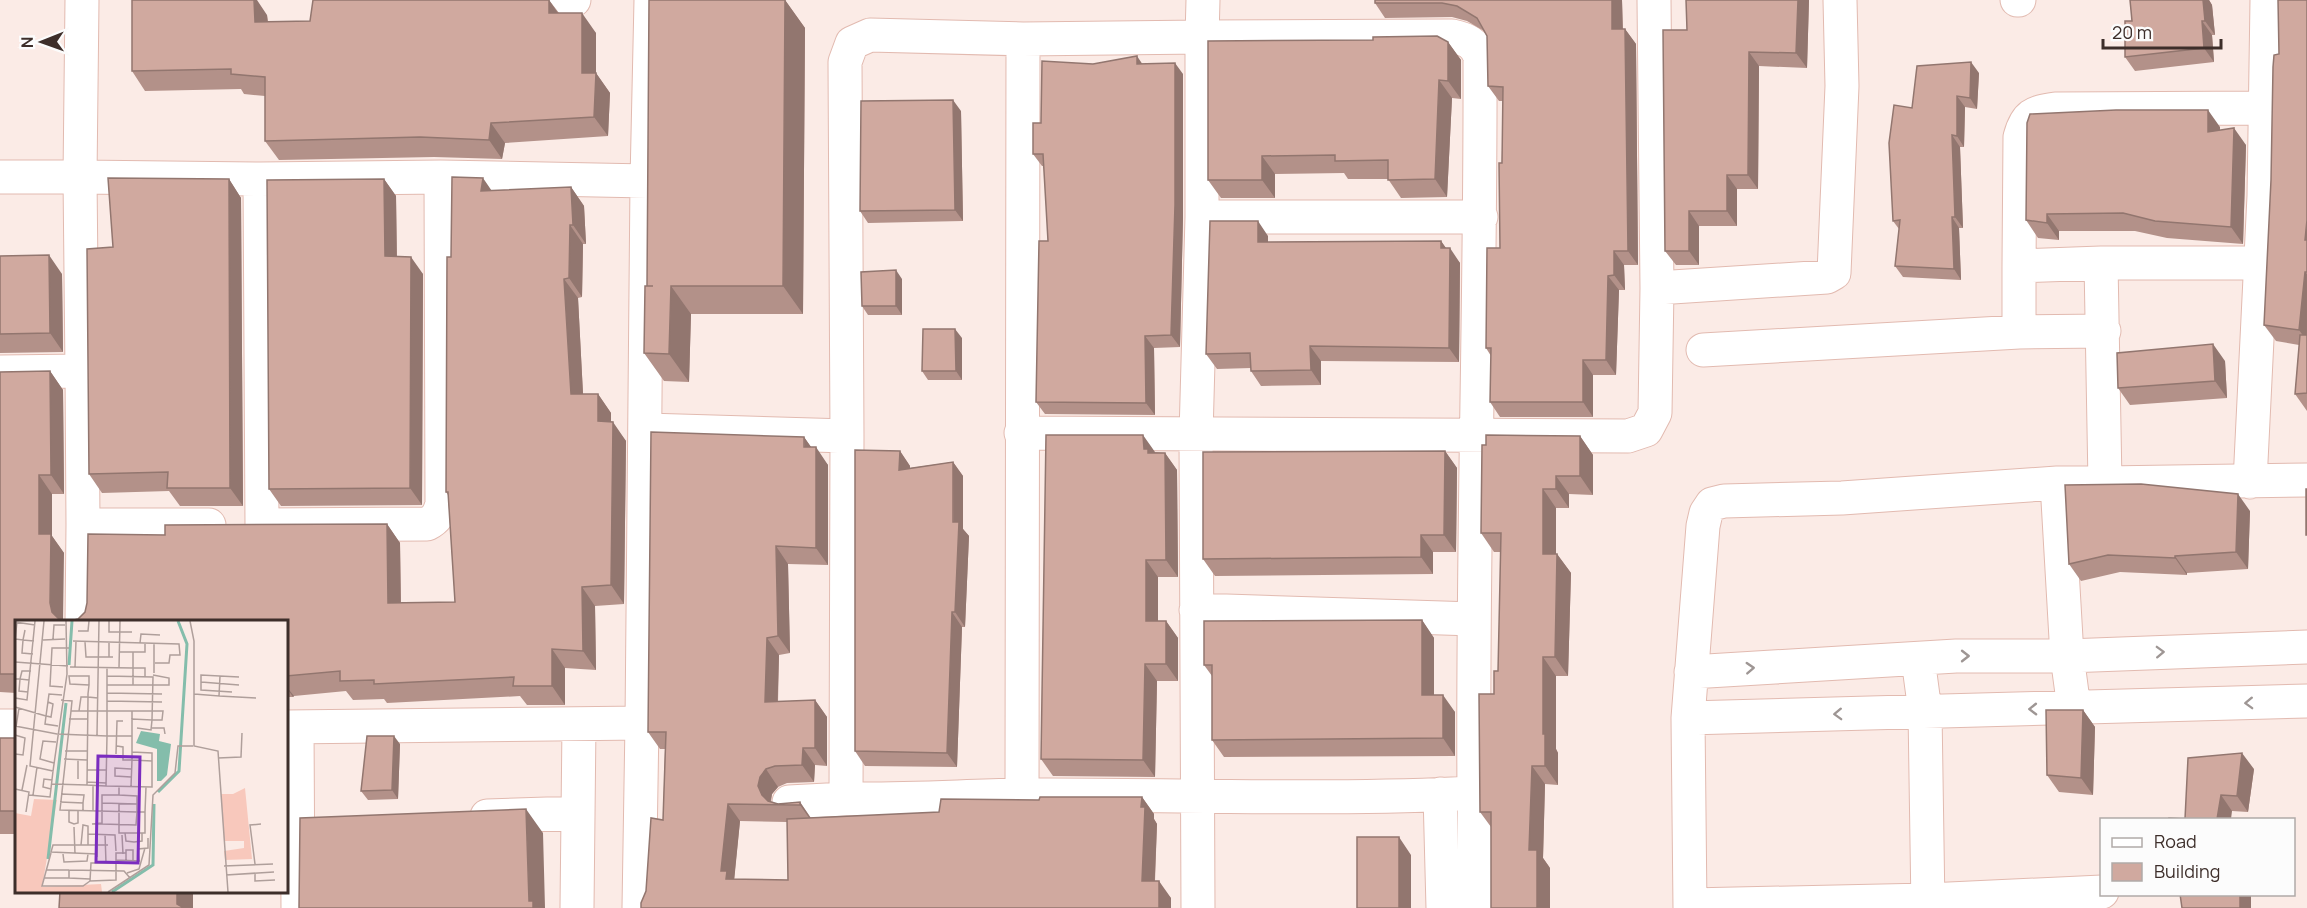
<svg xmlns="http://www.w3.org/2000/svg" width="2307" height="908" font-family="Manrope,sans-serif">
  <rect width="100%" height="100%" fill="#fbebe6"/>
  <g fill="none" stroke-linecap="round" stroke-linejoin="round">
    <!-- street casing -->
    <g stroke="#e2bab0" stroke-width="35">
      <path id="street" d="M82 0 80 177 260 179 441 177 647 181
        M512 0H574
        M2017 0H2019
        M0 177H80L82 371 0 372
        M260 179 262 525 427 524C437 519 439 514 442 504L441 177
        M1202 217H1481
        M2101 263 2019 266 2020 137C2026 115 2033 112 2055 109L2267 108
        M2261 263H2101L2105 483 2307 480
        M2019 266V332
        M1657 288 1827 277 1834 273 1842 86 1840 0
        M1703 350 2019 332 2104 331
        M82 371 83 525H209
        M646 430 847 436 845 62 852 43 870 35 1023 39 1202 37V217L1196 435 1198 908
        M1021 433 1628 436 1646 430 1655 413 1657 288 1654 0
        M847 436 846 799C906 800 965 796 1024 795 1173 794 1325 801 1474 793 1472 547 1481 302 1480 57 1476 43 1466 39 1452 36L1202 37 1203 0
        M2250 482 2264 196 2267 0
        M1196 610 1474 619
        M82 622 83 525
        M1918 659 1925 711 1928 908
        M1691 672 1956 656H2067L2307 647
        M2074 708 2067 656 2057 483H2105
        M1688 718 2307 701
        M0 726H16
        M286 727 642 723 647 181 651 0
        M297 727 298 908
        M1474 793 1475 908
        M1440 794 1443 908
        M1022 795 1023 39
        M789 802 846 799
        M487 816 578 813
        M1690 905 1928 900 2102 892
        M577 908 579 724
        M639 908 642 723
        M1690 908 1688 718 1703 526 1706 513 1712 504 1724 501 1842 498 2057 483"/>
    </g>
    <!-- street -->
    <use href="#street" stroke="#fff" stroke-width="33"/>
  </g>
  <!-- wall -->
  <path fill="#b39189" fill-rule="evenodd" d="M549 0 559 13 596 33V73L610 93 608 136 505 143 502 159 434 157 279 160 265 141V96L244 94 241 89 145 91 132 71 267 15 268 21H310Z
    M785 0 805 28 803 314H691L689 382 664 381 644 353 647 286Z
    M1375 0H1622L1623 29H1625L1636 44 1638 265H1624L1625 290H1619L1616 375H1593V417H1500L1490 402 1491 356 1486 348 1500 248 1503 101H1499L1488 86 1487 36 1484 31 1467 21 1452 17 1385 18 1375 3Z
    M1686 0H1809L1807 68 1759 66 1758 189H1737V226H1699V265H1676L1665 251 1687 30Z
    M2130 0H2209L2212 5 2215 35H2212L2214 62 2135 71 2125 57 2132 21Z
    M2307 0V411L2295 394 2299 345 2276 341 2264 325 2279 54Z
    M1373 40 1448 42 1461 60V99L1452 98 1447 197 1401 198 1388 179H1348L1344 173 1275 174V198H1221L1208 180Z
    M1093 64H1142L1183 74V217L1180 347 1154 348 1155 415 1045 414 1036 402 1048 241 1044 166H1042L1033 154 1041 123Z
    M1979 73 1977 109 1965 107 1964 147H1960L1963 228H1959L1961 280 1903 277 1895 266 1899 229 1893 221 1912 108Z
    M961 111 963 221 868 223 860 211Z
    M2220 127V130L2246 145 2243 244 2167 238 2135 231H2059V240L2038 238 2026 220Z
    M229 179 241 198 243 506H180L169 491 102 493 89 474Z
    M384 179 396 196 397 257 423 274 422 505 281 506 269 489Z
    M571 187 584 206 586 244H583L582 297 578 298 583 394H598L611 413V422L626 441 624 604 595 606 596 670 565 668V705H527L520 696 387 703 384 699 353 700 346 691 294 696 293 697H286V621L78 619 165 535 387 524 400 543 401 603 455 602 448 495 446 492 451 257 492 191Z
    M1268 236V242L1441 241 1446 248 1460 263 1459 362 1321 361V385L1261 386 1251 371V368L1217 369 1206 354Z
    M0 256 62 274 63 352 0 353Z
    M902 279V315H868L862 306Z
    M962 338V380H928L922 371Z
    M2225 361 2227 398 2130 405 2118 388Z
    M50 371 63 390 64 494H52V536L64 553 16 621V693L0 692V372Z
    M1580 436 1593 455V495L1569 494V508H1556V554H1557L1571 573 1568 676H1556V749L1558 753V785L1545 784 1543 858 1550 868 1491 827 1480 812 1494 694 1498 671 1501 552H1494L1481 533Z
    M804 437 811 447 828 465V565L788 564 790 653 779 655 778 702 815 700 827 717V766L815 765 814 782 787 783 778 787 772 794 771 802 778 804 800 802 811 818 939 812 1039 800 1142 797 1154 814V819L1157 824 1155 881 1171 898 646 891 663 820 665 749H660L648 732ZM740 821 787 822 788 880 734 879Z
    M900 451 910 466V468L953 462 963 476V529L969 536 965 627H962L957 767 865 766 855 751Z
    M1445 451 1457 468 1456 552H1433V574L1215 576 1203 559Z
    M1155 452 1165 453 1177 470 1178 577H1158V621H1166L1178 638V681H1157L1155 777 1053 776 1041 759Z
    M2250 511 2248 569 2187 573V575L2120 572 2081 581 2069 564Z
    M1422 620 1434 638V695L1455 712V756L1224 757 1212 740V676L1204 665Z
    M2083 710 2095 727 2093 795 2059 792 2047 775Z
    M0 738H16V834H0Z
    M400 744 398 799 368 800 361 791Z
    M2254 769 2248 812 2232 811 2185 819Z"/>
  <!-- shaded-wall -->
  <path fill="#92766f" d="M254 0H257L267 15 269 41 255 22Z
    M549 0 562 19 549 13Z
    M785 0 805 28 803 314 783 286Z
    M1612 0H1622L1623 44 1612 29Z
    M1798 0H1809L1807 68 1796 53Z
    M2203 0H2209L2212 5 2215 35 2205 21Z
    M582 13 596 33V76V73L610 93 608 136 594 117 582 73Z
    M2202 21 2212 35 2214 62 2204 48Z
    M1625 29 1636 44 1638 265 1628 251Z
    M1448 42 1461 60V99L1448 81Z
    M1749 52 1759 66 1758 189 1748 175Z
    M1137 56 1145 68 1137 64Z
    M1971 62 1979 73 1977 109 1970 98Z
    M1175 63 1183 74V217L1180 347 1171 335Z
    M1439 80 1452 98 1447 197 1435 179Z
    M1957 96 1965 107 1964 147 1957 136Z
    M953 100 961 111 963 221 955 210Z
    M2208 110 2220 127V149L2208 132Z
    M491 123 505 143 502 159 489 140Z
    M2234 128 2246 145 2243 244 2231 227Z
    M1952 135 1960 147 1963 228 1955 217Z
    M1262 156 1275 174V198L1262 180Z
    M1727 175 1737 189V226L1727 211Z
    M483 178 496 197 481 191Z
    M229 179 241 198 243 506 230 488Z
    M384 179 396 196 397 273 385 256Z
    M571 187 584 206 586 244 573 225Z
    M1689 211 1699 226V265L1689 251Z
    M2047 214 2059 231V240L2047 223Z
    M1952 217 1959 228 1961 280 1954 269Z
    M2307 220V243L2305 240Z
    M1258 221 1268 236V257L1258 242Z
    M570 225 583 244 582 297 569 278Z
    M1441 241 1450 254V248L1460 263 1459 362 1449 348Z
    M1614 251 1624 265 1625 290 1614 275Z
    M49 255 62 274 63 352 50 333Z
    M411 257 423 274 422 505 410 488Z
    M896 270 902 279V315L896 306Z
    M2305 272 2307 274V341L2299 330Z
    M1608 276 1619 290 1616 375 1606 360Z
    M564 279 578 298 584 413 571 394Z
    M671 286 691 314 689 382 669 354Z
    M955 329 962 338V380L956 371Z
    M1145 336 1154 348 1155 415 1146 403Z
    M2213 344 2225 361 2227 398 2215 381Z
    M1310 346 1321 361V385L1311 370Z
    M1583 360 1593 375V417L1583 402Z
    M50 371 63 390 64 494 51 475Z
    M598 394 611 413V440L598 421Z
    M613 422 626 441 624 604 611 585Z
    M1143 435 1155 452V459L1144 449Z
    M1580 436 1593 455V495L1580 476Z
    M804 437 816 454V447L828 465V565L816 548Z
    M900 451 910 466V485L899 470Z
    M1445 451 1457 468 1456 552 1444 535Z
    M1165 453 1177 470 1178 577 1166 560Z
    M953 462 963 476V529L969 536 965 627 955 612Z
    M39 475 52 494V536L64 553 63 621H59L52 612 50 603 39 534Z
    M1556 476 1569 494V508L1556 489Z
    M1543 489 1556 508V573L1543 554Z
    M2238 494 2250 511 2248 569 2236 552Z
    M387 524 400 543 401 622 388 603Z
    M1421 535 1433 552V574L1421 557Z
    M776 546 788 564 790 653 778 636Z
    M1557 554 1571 573 1568 676 1555 657Z
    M2175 556 2187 573V575L2175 558Z
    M1146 560 1158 577V638L1146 621Z
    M582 587 595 606 596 670 583 651Z
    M952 612 962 627 957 767 947 753Z
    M1422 620 1434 638V712L1422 695Z
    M1166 621 1178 638V681L1166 664Z
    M767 638 779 655 777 719 765 702Z
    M552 649 565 668V705L552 686Z
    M1543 657 1556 676V749L1558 753V785L1545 766 1543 734Z
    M1145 664 1157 681 1155 777 1143 760Z
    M286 686 294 696 293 697 286 687Z
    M1443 695 1455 712V756L1443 738Z
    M815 700 827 717V766L815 748Z
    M2083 710 2095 727 2093 795 2081 778Z
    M394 736 400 744 398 799 392 790Z
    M803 748 815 765 814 782 802 765Z
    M2242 753 2254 769 2248 812 2237 796Z
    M1532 766 1545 784 1543 858 1550 868V908H1537L1529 850Z
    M766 769 778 787 772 794 770 804 762 795 758 786 760 777Z
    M2221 795 2232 811 2231 819H2217Z
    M1142 797 1154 814V819L1157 824 1154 898 1142 881Z
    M800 802 812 820V822L800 805Z
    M728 804 740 821 734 882 739 896 721 871Z
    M526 809 543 833 545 908H533L529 901Z
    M1399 837 1411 855V908H1399Z
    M1159 881 1171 898V908H1159Z
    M177 891H193V908H180L177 904Z
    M2240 894H2251V908H2240Z"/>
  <!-- building -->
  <path fill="#d0a99f" stroke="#92766f" stroke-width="1.5" d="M132 0H254L255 22 310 21 313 0H549V13H582V73H596L594 117 491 123 489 140 420 137 265 141V77L231 74V69L132 71Z
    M649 0H785L783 286H671L669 354 644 353 645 286H653H647Z
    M1375 0H1612V29H1625L1628 251H1614V275L1608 276 1606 360H1583V402H1490L1491 348H1486L1487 248H1500L1499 163H1502L1503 87 1488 86 1487 36 1477 18 1457 6 1442 3H1375Z
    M1686 0H1798L1796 53 1749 52 1748 175H1727V211H1689V251H1665L1663 30H1687Z
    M2130 0H2203L2205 21H2202L2204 48 2125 57V21H2132Z
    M2278 0H2307V220L2305 240H2307V272H2305L2299 330 2264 325 2271 180 2273 67 2274 55 2279 54Z
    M1437 36 1448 42V81L1439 80 1435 179 1388 180V160L1335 161V155L1262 156V180H1208V41L1373 40V37Z
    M1137 56V64L1175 63V205L1171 335 1145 336 1146 403 1036 402 1039 241H1048L1043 154H1033V123H1041L1042 61 1093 64Z
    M1971 62 1970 98 1957 96V136L1952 135 1955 217H1952L1954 269 1895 266 1900 220 1893 221 1889 143 1894 105 1912 108 1917 66Z
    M953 100 955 210 860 211 861 101Z
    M2116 110H2208V132L2234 128 2231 227 2155 221 2123 213 2047 214V223L2026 220 2027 123 2030 114Z
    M452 177 483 178 481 191 571 187 573 225H570L569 278 564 279 571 394H598V421L613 422 611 585 582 587 583 651 552 649V686H513L514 677 374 684V680L340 681V671L286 676V621H70L78 619 85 612 87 603 88 534 165 535V525L387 524 388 603 455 602 448 492H446L447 257H451Z
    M108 178 229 179 230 488H167L168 472 89 474 87 249 113 247Z
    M384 179 385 256 411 257 410 488 269 489 267 180Z
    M1210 221H1258V242L1441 241V248H1450L1449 348 1310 346 1311 370 1251 371 1250 353 1206 354Z
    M49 255 50 333 0 334V256Z
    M896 270V306H862L861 272Z
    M923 329H955L956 371H922Z
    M2300 335H2307V393L2295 394Z
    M2213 344 2215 381 2118 388 2117 353Z
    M50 371 51 475H39V534H51L50 603 52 612 59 619 69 621H16V674H0V372Z
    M651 432 804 437V447H816V548L776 546 778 636 767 638 765 702 815 700V748H803L802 765 775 766 766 769 760 777 758 786 762 795 768 801 778 804 800 802V805L728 804 721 871H727L726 879 788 880 787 819 939 812 941 799 1039 800 1040 797H1142L1141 807H1145L1142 881H1159V908H641V903L646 891 651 818 663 820 666 732H648Z
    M1046 435H1143L1144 449H1148V453H1165L1166 560H1146V621H1166V664H1145L1143 760 1041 759Z
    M1486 435 1580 436V476H1556V489H1543V554H1557L1555 657H1543V734H1545V766H1532L1529 850H1537V908H1491V812H1480L1479 694H1494V671H1498L1501 533H1481L1482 445H1486Z
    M855 450 900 451 899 470 953 462V522H959L955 612H952L947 753 855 751Z
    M1445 451 1444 535H1421V557L1203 559V452Z
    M2141 484 2238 494 2236 552 2175 556V558L2108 555 2069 564 2065 485Z
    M2306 489H2307V535H2306Z
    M1422 620V695H1443V738L1212 740V665H1204V621Z
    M2046 710H2083L2081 778 2047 775Z
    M367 736H394L392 790 361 791Z
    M0 738H16V811H0Z
    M2242 753 2237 796 2221 795 2217 819H2169V818L2185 819 2188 758Z
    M526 809 529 901H533V908H299L300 818Z
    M1357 837H1399V908H1357Z
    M60 891H177V904L184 908H59Z
    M2180 894H2240V908H2182Z"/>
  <!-- one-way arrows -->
  <defs><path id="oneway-chevron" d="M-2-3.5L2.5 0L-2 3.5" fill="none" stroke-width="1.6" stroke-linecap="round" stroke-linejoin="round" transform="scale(1.5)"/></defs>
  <g stroke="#9e9694">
    <use href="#oneway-chevron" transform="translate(2160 652) rotate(-2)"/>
    <use href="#oneway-chevron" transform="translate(1965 656)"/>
    <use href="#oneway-chevron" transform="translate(1750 668) rotate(-3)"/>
    <use href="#oneway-chevron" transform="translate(2249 703) rotate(178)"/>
    <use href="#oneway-chevron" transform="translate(2033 709) rotate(179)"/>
    <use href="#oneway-chevron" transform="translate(1838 714) rotate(178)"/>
  </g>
  <!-- overview -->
  <g transform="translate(15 620)">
    <rect width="273" height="273" fill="#fbebe6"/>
    <path d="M230 168 237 239 210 240 209 231 229 228V221H209L206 174H218ZM19 179 42 180 27 267 86 264 87 272H0V193L16 196Z" fill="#f8c8bc"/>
    <path d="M126 111 145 114 144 121 156 124 152 155 146 161H142V129L121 123Z" fill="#84bdab"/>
    <path fill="none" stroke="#84bdab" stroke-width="3" d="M54 45 57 1M143 172 164 151 172 24 163 1M33 239 51 83M97 272 138 245 139 184"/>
    <path fill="none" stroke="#af9f9b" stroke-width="1.5" d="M29 1 15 146 38 151 52 54 51 1M94 1V12H117M175 1 179 21V126L203 131 213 272M0 2 20 5M63 11H73L74 1M0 19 8 20 10 10M38 19 39 5H50M0 20 2 2M28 20 50 19M58 21 164 24 165 35H155L154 43H140M70 22 71 37H94M94 22V37H98M125 23 126 14 145 15M139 24V53M104 32H130V23M118 32V48H130V57M18 34 7 33 8 20 19 21M0 42 53 46M55 47 118 48V65M60 47 61 21M104 48 105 1M92 56 138 57 137 100 117 99V116H92L91 166 137 167V133L117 132M0 59H5L7 51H16M186 62 224 65M74 65 55 64 54 56H74V65L73 74V77L83 78M92 65H154V58L138 55M48 67 35 66 37 28H54M13 72 4 71 5 59 14 60M217 72 186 70V55L224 57M92 73 147 74M179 74 204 76 205 56M204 76 241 78M0 78 12 80 20 1M46 80 57 81 56 91H117M92 81 147 82M33 82 38 84 36 97 31 96 30 104 43 106M0 87 31 96 34 74 47 75M56 91 45 190 122 192V176L104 175V166M64 91 66 77H73L72 165 91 166M54 99H73M117 99V91H148L147 100H137L136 110 122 108M0 106 42 114 92 116V48M1 107 4 88M137 108H149L150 114M0 115 10 118 8 135 0 134M82 115 84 1M102 126 108 127V140H117V116M50 131H72M101 134 102 101H108M203 138 226 137 227 113M49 139 72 140M39 143 25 139 28 121 41 122M72 150H91M116 157 100 156V148L116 149M63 159V140M72 162 91 163M37 164 72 165M116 167 117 140 137 141M124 167 125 141M0 169 14 172 11 192M36 169 28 167 29 159 37 160M7 170 12 145M46 174 69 175 68 183M14 175 35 177 38 151M18 175 22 147M104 175H87V204L121 205 122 192H130L131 167M45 182 68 183V191M87 183 122 184M104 184V213H130V192M54 191V202L59 204 63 203V191M78 191V165M87 203 77 204H87M59 207 60 234M110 213 111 221 119 222 127 221V213M73 214 100 215 101 231M82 214V237M90 214 91 243M107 215 108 234M66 225 68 205 73 206V225M36 233 27 266H68L75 261M111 233V230H118V241M48 234 49 242 72 241 73 234M82 234 36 232 38 225H93M101 240 125 241M124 241 123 229 133 228V218M101 243H76L75 261 101 260V233H111V241M240 244 235 205 246 204M209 246 258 244M31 250H54M112 253 124 249 130 228M240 253V261L260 260M211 255 259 252M29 258H54M75 259 54 258V250L109 251 115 258M93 272 134 245 138 175 160 153 163 126H178"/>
    <path fill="#7b2cbf" fill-opacity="0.15" stroke="#7b2cbf" stroke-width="3" d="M83 136 125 137 123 243 81 242Z"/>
    <rect width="273" height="273" fill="none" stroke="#3d2e2a" stroke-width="3"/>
  </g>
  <!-- legend -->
  <rect x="2100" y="818" width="195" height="78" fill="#fcfcfc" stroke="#b0aaa8" stroke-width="1.5"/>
  <rect x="2112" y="838" width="30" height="9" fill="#ffffff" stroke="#b0aaa8" stroke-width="1.5"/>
  <text x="2154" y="848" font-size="18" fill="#3d2e2a">Road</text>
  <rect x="2112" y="863" width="30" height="18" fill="#d0a99f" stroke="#b0aaa8" stroke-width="1.5"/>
  <text x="2154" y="878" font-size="18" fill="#3d2e2a">Building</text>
  <!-- north arrow -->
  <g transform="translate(42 42) rotate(269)" stroke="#fcfcfc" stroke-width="4.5" paint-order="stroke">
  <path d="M0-4.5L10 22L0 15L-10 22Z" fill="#3d2e2a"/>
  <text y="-9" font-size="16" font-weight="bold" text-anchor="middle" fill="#3d2e2a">N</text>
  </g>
  <!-- scale -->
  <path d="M2103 39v9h118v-9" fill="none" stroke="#3d2e2a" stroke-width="3"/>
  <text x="2112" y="39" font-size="18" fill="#3d2e2a" stroke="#fcfcfc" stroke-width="4.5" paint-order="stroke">20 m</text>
</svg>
